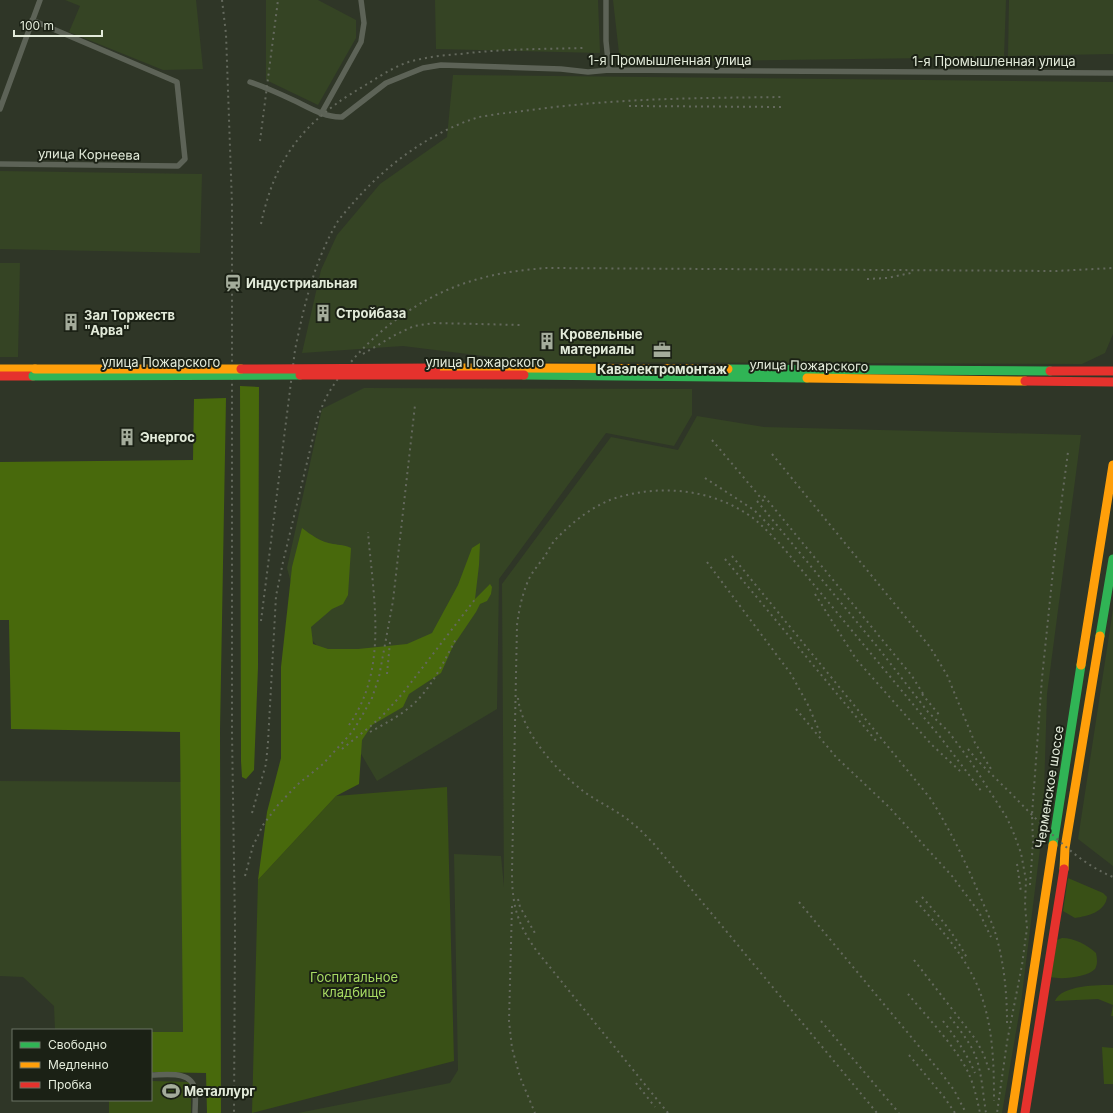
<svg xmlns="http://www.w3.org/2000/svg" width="1113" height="1113" font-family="Inter,sans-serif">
  <rect width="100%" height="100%" fill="#2f3627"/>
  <!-- built -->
  <path fill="#354424" d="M65 0H196L203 69 163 70 69 32 80 6Z
    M266 0H318L356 20V38L318 105 266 80Z
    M435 0H598L600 53 436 49Z
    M613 0H1006L1004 57 620 62Z
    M1009 0H1113V54L1008 56Z
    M453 75 1113 82V334L1105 353 1082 364 533 362 403 346 302 353 321 270 337 235 380 184 447 137Z
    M0 171 202 174 200 253 0 249Z
    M0 263H20L18 357H0Z
    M364 388 692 389V415L674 446 606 433 499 579 497 709 377 781 354 742 318 647 304 630 287 568 322 409Z
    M697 416 764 427 1081 435 1047 694 1043 825 1037 873 1021 1003 1002 1113H298L450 1083 458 1070 454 854 501 856 504 887 502 584 611 437 678 450Z
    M1113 609V866L1078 839Z
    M0 766V781L196 782 202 1068H151V1030H55L54 1006 23 977 0 976Z"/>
  <!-- green -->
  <path fill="#395016" d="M447 787 454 1061 252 1113 258 880 336 796Z
    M1068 878 1103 893 1107 897C1105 912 1088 916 1075 918L1063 911Z
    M1062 938C1075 938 1087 945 1096 953 1097 958 1098 964 1095 969 1088 977 1061 980 1051 977L1057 940Z
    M1113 985V1016H1111L1113 1005 1098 999 1055 1001C1061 985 1099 985 1113 985Z
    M1102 1047 1113 1048V1084H1104Z
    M151 1081 191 1082V1113H109V1100H151Z"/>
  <!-- forest -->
  <path fill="#48690c" d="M240 386 259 387 258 667 254 770 246 779 242 777 241 761Z
    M226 398 220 730 221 1113H207L206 1073 151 1072V1032H183L180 732 11 729 9 620H0V462L193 460 194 399Z
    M302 528C311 535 321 542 333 544 340 545 345 545 351 548L348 595 343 604 332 609 311 627 313 644 328 649H358L407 644 432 633 458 585 472 548 480 543 479 565 475 599 490 584 492 587 491 594 487 601 480 604 476 612 453 646 441 673 409 694 403 707 372 725 362 740 359 784 336 796 258 880 267 812 281 758V667L292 567Z"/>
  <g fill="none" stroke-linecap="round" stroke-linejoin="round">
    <!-- street -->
    <path stroke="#5d6357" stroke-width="5.5" d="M606 0V41L609 70
      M250 82C265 87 278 93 293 100 308 107 325 118 342 117L386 83 423 68 441 65 561 69 588 72 609 70 1113 73
      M0 109 40 0
      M321 114 361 42 364 23 361 0
      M0 164 178 166 185 159 177 82 32 20
      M151 1075C166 1075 192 1070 195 1090 196 1098 195 1106 195 1113"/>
    <!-- fast -->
    <path stroke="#30b455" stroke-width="9" d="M728 369 1050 371
      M524 375 807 378
      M1100 636 1113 559
      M1053 845 1081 665"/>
    <!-- slow -->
    <path stroke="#ff9f0a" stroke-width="9" d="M523 368 728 369
      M0 369H35
      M807 378 1025 381
      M1081 665 1113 465
      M1064 869 1065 848 1100 636
      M1012 1113 1053 845"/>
    <!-- jam -->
    <path stroke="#e5322d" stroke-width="9" d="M1050 371H1113
      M0 376H33
      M1025 381 1113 382
      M1025 1113 1064 869"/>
    <!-- rail -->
    <path stroke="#64695d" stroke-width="2" stroke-dasharray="2 4" stroke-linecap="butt" d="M222 0 226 34 232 204V733L235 927 234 1113
      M629 106 784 107
      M260 141 278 0
      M261 224C272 172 292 136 336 104 344 98 354 92 364 86 379 77 394 66 412 61 428 57 444 55 460 54 501 49 542 49 584 48
      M867 279 887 278 911 273
      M363 354 395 335 414 326 434 323 522 325
      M712 440 766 504
      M772 454 930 647 947 675 975 743 991 769
      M705 478 754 510 774 530
      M764 496 912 676 925 697
      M757 501 880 650 928 712 948 731 971 762 1007 818 1014 834 1021 853 1026 880 1025 905 1027 928 1022 965 1007 1042 997 1113
      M732 556 930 798C950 829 966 863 980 896 985 908 991 920 995 932 1004 961 1007 993 1007 1023
      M725 559 877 742
      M707 562 791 674 808 705 821 735
      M815 594 856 659 932 745 960 771
      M261 621 295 350C304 306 314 261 338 221 343 214 349 208 354 202 387 164 431 132 479 117 485 116 492 115 498 114 514 112 530 110 547 108 626 98 705 98 783 97
      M387 674 390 642
      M922 694 941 717
      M518 698C522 733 556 770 583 791 599 803 617 810 632 823 640 829 647 837 654 844L877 1113
      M796 709 836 757 889 807 952 876 979 912 991 937
      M349 725C389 668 373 597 368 532
      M370 732C384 724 398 717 410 707 431 690 444 661 457 637
      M342 749 372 725 386 712 403 693 476 598
      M968 749 977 760C994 777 1012 794 1029 812 1055 837 1079 863 1113 877
      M252 813 266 764 268 742 276 596 283 562 318 417C321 409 324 401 328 394 361 339 419 294 482 278 503 272 524 270 545 268L1056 271 1113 268
      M1017 864 1021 892
      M245 876 253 846 263 825 278 805 297 785 323 764 353 731 363 714 372 698 379 677 393 601 415 405
      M1030 885 1033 842 1032 815 1042 678 1055 551 1068 452
      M922 897C939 916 955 935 967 958
      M518 899 520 907 536 935
      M916 901C939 927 964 954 978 987 993 1023 994 1062 994 1101
      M799 902 942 1074 954 1090 966 1113
      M512 906 509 1021 512 1048 520 1077 535 1113
      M914 960 976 1040 984 1055 990 1073
      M908 994C927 1017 955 1046 968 1072 974 1085 977 1099 980 1113
      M950 1017C959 1029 970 1042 976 1057 982 1074 983 1095 986 1113
      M821 1021 899 1113
      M943 1021C956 1038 967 1054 975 1073
      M909 1055 944 1097 955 1113
      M636 1083 655 1107
      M668 1113 536 950C517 923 512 905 512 872L517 625C519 610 522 595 528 581 532 572 539 564 545 556 549 549 553 541 559 536 575 520 597 503 619 497 664 484 715 490 753 518 763 526 772 536 781 545L941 738 982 792"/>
    <!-- fast-bridge -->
    <path stroke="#30b455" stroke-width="9" d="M33 376 300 375"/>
    <!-- slow-bridge -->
    <path stroke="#ff9f0a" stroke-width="9" d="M436 368H523
      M35 369H241"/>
    <!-- jam-bridge -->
    <path stroke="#e5322d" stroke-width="9" d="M241 369 436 368
      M300 375H524"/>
  </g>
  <!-- icons -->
  <defs>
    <g id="station-bare" transform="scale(1.38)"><path d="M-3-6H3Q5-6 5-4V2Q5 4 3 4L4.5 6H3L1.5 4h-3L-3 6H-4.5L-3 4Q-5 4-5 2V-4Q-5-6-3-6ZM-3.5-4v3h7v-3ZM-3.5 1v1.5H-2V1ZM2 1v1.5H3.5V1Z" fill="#a4ac9b" stroke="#1b2115" stroke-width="2.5" paint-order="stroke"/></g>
    <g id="building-bare" transform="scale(1.38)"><path d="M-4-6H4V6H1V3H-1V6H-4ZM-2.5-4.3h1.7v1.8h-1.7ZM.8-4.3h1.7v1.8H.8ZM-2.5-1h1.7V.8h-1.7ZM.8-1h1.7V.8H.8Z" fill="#a4ac9b" stroke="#1b2115" stroke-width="2.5" paint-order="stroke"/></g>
    <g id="office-bare" transform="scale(1.38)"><path d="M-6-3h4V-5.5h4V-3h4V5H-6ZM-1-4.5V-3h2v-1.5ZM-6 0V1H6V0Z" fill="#a4ac9b" stroke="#1b2115" stroke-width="2.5" paint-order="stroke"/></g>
    <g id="stadium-bare" transform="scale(1.38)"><path d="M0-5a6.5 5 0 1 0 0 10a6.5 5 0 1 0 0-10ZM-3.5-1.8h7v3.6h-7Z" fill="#a4ac9b" stroke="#1b2115" stroke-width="2.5" paint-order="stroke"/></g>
  </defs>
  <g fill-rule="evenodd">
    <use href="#station-bare" x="233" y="283"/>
    <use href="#building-bare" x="323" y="313"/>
    <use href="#building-bare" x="71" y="322"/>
    <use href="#building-bare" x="547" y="341"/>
    <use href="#office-bare" x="662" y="350"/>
    <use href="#building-bare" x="127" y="437"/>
    <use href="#stadium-bare" x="171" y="1091"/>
  </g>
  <g text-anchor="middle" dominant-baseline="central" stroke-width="4" stroke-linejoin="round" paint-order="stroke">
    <!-- street labels -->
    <g font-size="13" fill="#e3ebda" stroke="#1b2115">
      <text x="670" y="60">1-я Промышленная улица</text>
      <text x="994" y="61">1-я Промышленная улица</text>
      <text transform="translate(89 154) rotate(1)">улица Корнеева</text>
      <text x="161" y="362">улица Пожарского</text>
      <text x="485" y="362">улица Пожарского</text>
      <text transform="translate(809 365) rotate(1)">улица Пожарского</text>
      <text transform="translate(1049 787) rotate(-81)">Черменское шоссе</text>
    </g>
    <!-- poi labels -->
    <g font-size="13" font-weight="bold" fill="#e3ebda" stroke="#1b2115" text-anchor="start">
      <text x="246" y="283">Индустриальная</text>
      <text x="336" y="313">Стройбаза</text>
      <text x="84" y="315">Зал Торжеств<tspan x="84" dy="15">"Арва"</tspan></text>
      <text x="560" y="334">Кровельные<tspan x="560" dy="15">материалы</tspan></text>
      <text x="662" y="369" text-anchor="middle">Кавэлектромонтаж</text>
      <text x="140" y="437">Энергос</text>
      <text x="184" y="1091">Металлург</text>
    </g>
    <!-- park labels -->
    <g font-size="13" fill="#a7da63" stroke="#1b2115">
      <text x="354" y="977">Госпитальное<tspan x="354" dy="15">кладбище</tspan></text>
    </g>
  </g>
  <!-- legend -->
  <rect x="12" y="1029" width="140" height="72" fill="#1b2115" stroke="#6b7264"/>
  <rect x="20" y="1042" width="20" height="6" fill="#30b455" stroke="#6b7264"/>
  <text x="48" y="1049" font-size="12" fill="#e3ebda">Свободно</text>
  <rect x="20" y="1062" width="20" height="6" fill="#ff9f0a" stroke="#6b7264"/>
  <text x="48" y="1069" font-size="12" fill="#e3ebda">Медленно</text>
  <rect x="20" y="1082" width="20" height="6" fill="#e5322d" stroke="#6b7264"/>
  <text x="48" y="1089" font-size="12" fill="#e3ebda">Пробка</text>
  <!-- scale -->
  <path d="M14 30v6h88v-6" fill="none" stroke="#e3ebda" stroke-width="2"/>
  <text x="20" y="30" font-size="12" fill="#e3ebda" stroke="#1b2115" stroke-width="3" paint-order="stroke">100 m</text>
</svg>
